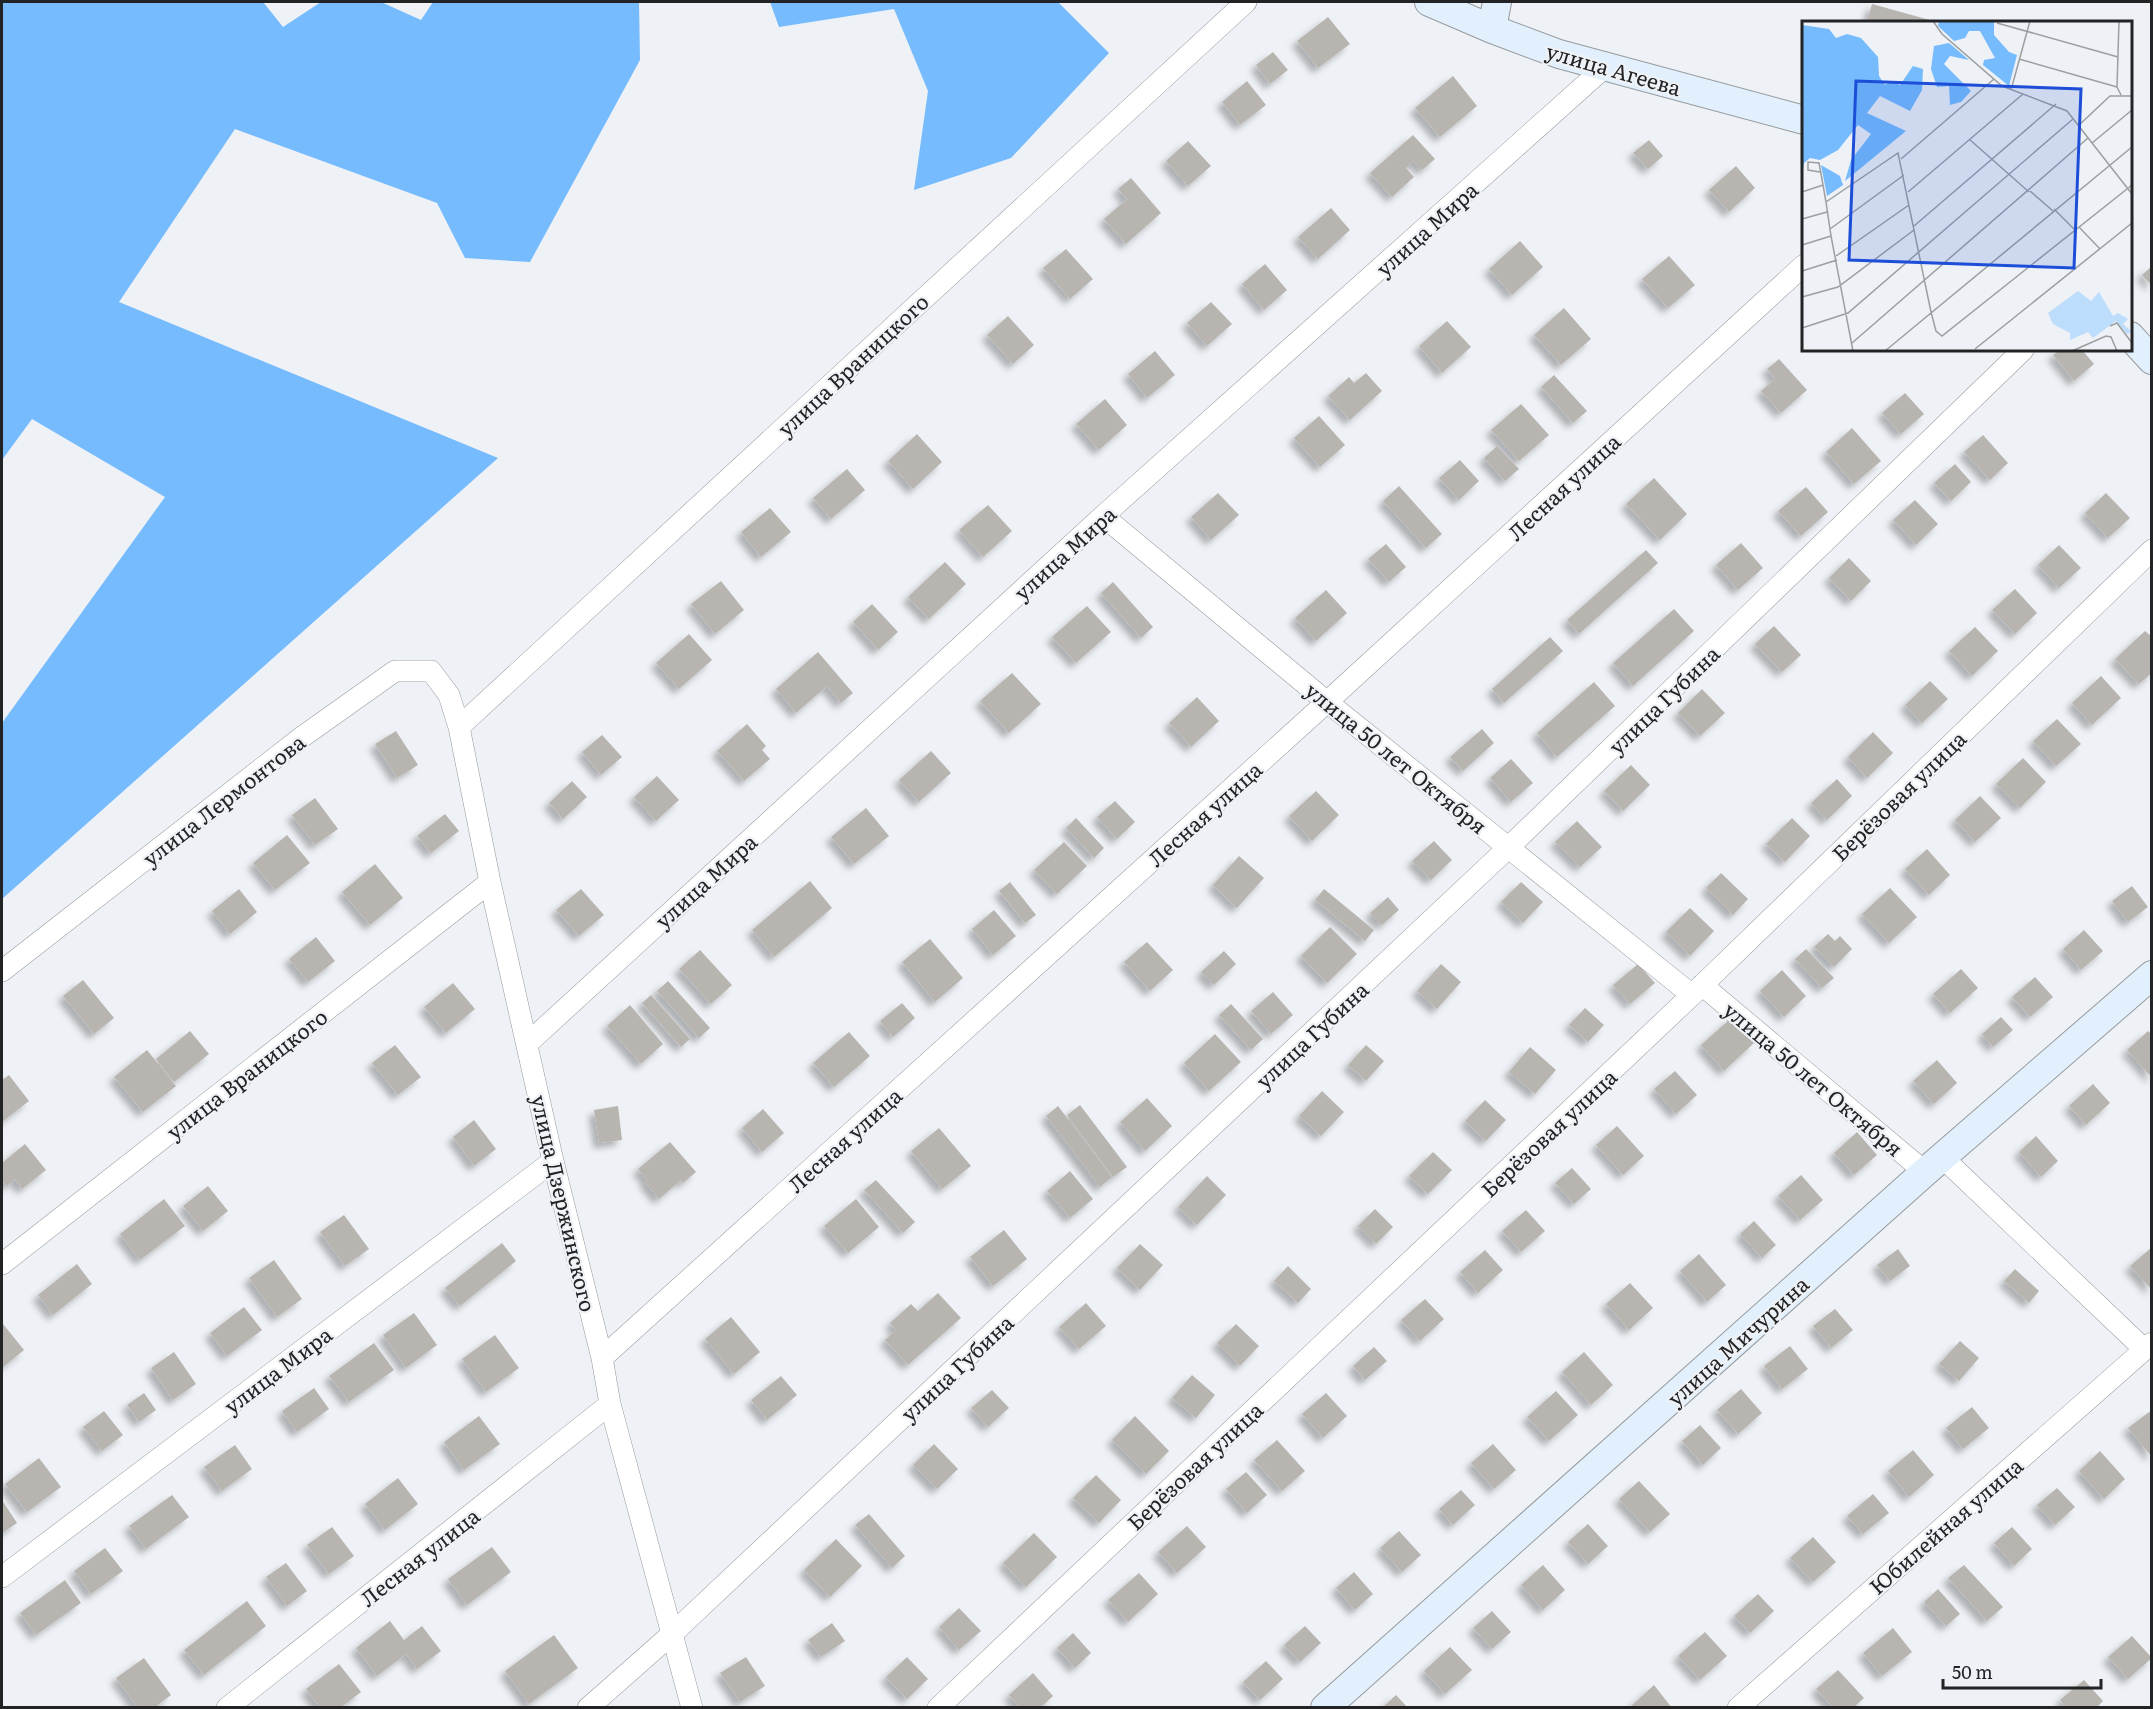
<svg xmlns="http://www.w3.org/2000/svg" width="2153" height="1709" font-family="Literata,serif">
  <defs>
    <filter id="shadow"><feDropShadow dx="-5.5" dy="5.5" stdDeviation="3" flood-color="#0004"/></filter>
  </defs>
  <rect width="100%" height="100%" fill="#eef1f5"/>
  <!-- forest -->
  <path fill="#75bbfd" d="M2 2H263L283 27 321 2H381L421 20 433 2H639L640 60 530 262 465 258 437 203 235 129 119 302 498 458 2 899V723L165 497 32 419 2 460Z
    M770 2H1058L1109 53 1011 158 914 190 928 91 894 9 779 27Z"/>
  <!-- building -->
  <path fill="#b8b5b1" filter="url(#shadow)" d="M1872 4 1937 22H1867Z
    M1328 17 1350 44 1318 68 1297 41Z
    M1273 52 1288 70 1270 84 1256 65Z
    M1453 76 1477 106 1440 137 1415 108Z
    M1247 81 1266 105 1240 125 1222 102Z
    M1413 135 1435 159 1422 170 1413 161 1406 168 1414 177 1392 197 1370 173Z
    M1649 140 1663 156 1648 169 1633 153Z
    M1188 141 1211 166 1188 186 1166 161Z
    M1736 166 1755 188 1729 212 1709 190Z
    M1131 178 1161 213 1126 244 1104 219 1127 199 1118 189Z
    M1331 208 1350 230 1318 259 1298 237Z
    M1520 241 1543 267 1512 295 1489 269Z
    M1066 249 1093 279 1070 299 1043 268Z
    M1669 256 1695 285 1668 308 1642 279Z
    M1265 264 1287 290 1264 310 1242 284Z
    M2152 266V286L2142 275Z
    M1211 302 1232 324 1207 346 1187 323Z
    M1564 308 1591 339 1561 365 1534 335Z
    M1008 316 1034 345 1013 364 987 335Z
    M1447 321 1471 347 1442 373 1419 346Z
    M2059 350H2082L2094 364 2074 381 2053 355Z
    M1155 351 1175 375 1147 398 1128 374Z
    M1779 359 1807 390 1781 413 1761 391 1775 379 1767 369Z
    M1366 373 1382 391 1350 420 1328 396 1349 377 1354 383Z
    M1554 375 1587 411 1573 423 1541 387Z
    M1905 393 1924 414 1901 434 1882 413Z
    M1105 399 1127 425 1099 450 1076 424Z
    M1521 404 1549 435 1519 461 1491 430Z
    M1319 416 1345 445 1320 467 1294 438Z
    M1852 428 1881 461 1854 484 1826 452Z
    M917 434 942 462 913 489 888 461Z
    M1983 435 2008 463 1990 480 1964 452Z
    M1497 446 1519 469 1505 481 1484 458Z
    M1460 460 1479 481 1459 500 1439 478Z
    M1955 464 1971 482 1951 501 1934 483Z
    M847 469 865 490 831 519 813 498Z
    M1654 478 1687 514 1660 540 1626 504Z
    M1399 486 1442 534 1426 548 1383 501Z
    M1806 487 1828 512 1801 536 1778 511Z
    M1218 493 1239 515 1211 540 1191 517Z
    M2106 493 2130 518 2108 538 2085 513Z
    M1915 500 1938 524 1916 545 1893 520Z
    M988 505 1012 531 983 557 959 530Z
    M770 508 791 532 761 557 741 532Z
    M1741 543 1763 568 1738 590 1716 565Z
    M1386 544 1406 567 1389 582 1368 559Z
    M2059 545 2081 568 2059 588 2038 565Z
    M1646 550 1658 563 1579 634 1567 620Z
    M1849 558 1871 581 1851 601 1829 578Z
    M945 562 966 584 929 619 908 597Z
    M721 581 744 610 715 634 691 604Z
    M1113 582 1153 627 1141 638 1101 593Z
    M2015 589 2037 613 2015 634 1992 610Z
    M1326 590 1347 613 1316 641 1295 618Z
    M872 604 898 632 878 650 853 622Z
    M1087 606 1111 632 1076 663 1052 637Z
    M1674 609 1694 631 1633 686 1613 663Z
    M1774 626 1801 655 1782 672 1755 644Z
    M1975 627 1998 651 1972 676 1949 651Z
    M2145 631 2152 637V673L2139 684 2115 659Z
    M689 634 712 660 679 689 656 663Z
    M1550 637 1563 651 1504 703 1492 689Z
    M818 652 853 693 841 703 827 686 796 713 776 689Z
    M1012 673 1041 704 1009 733 980 701Z
    M2101 676 2121 698 2092 725 2072 703Z
    M1930 681 1948 699 1922 723 1905 705Z
    M1594 682 1615 706 1557 757 1537 733Z
    M1702 689 1725 713 1700 736 1678 713Z
    M1197 697 1219 721 1191 747 1169 723Z
    M2057 719 2081 744 2056 766 2033 741Z
    M747 724 766 746 762 750 770 759 744 781 717 751Z
    M1482 729 1494 743 1463 771 1450 757Z
    M396 731 418 765 397 778 375 744Z
    M1873 732 1893 753 1867 778 1848 757Z
    M602 735 622 757 601 775 582 752Z
    M931 751 951 773 919 802 899 780Z
    M2023 758 2046 782 2020 808 1996 784Z
    M1511 759 1533 783 1511 802 1490 778Z
    M1631 765 1650 785 1623 811 1604 791Z
    M657 776 679 800 656 821 634 797Z
    M1837 779 1852 796 1827 820 1811 803Z
    M572 781 587 797 563 819 549 803Z
    M1316 791 1339 815 1312 841 1289 816Z
    M1980 796 2001 818 1975 842 1955 820Z
    M315 798 338 829 315 845 292 815Z
    M1115 801 1135 822 1117 839 1097 817Z
    M866 808 889 836 854 864 831 837Z
    M445 814 459 831 431 853 417 836Z
    M1076 818 1104 848 1094 858 1066 828Z
    M1792 818 1810 836 1785 862 1766 844Z
    M1577 821 1602 847 1580 867 1555 842Z
    M287 835 310 863 275 890 253 863Z
    M1434 841 1452 860 1431 880 1412 861Z
    M1064 842 1087 866 1057 894 1034 870Z
    M1927 849 1950 875 1929 895 1905 869Z
    M1239 856 1264 878 1237 908 1213 885Z
    M375 864 403 898 370 925 342 892Z
    M1721 873 1748 899 1733 915 1706 888Z
    M810 881 832 908 774 957 752 930Z
    M1010 882 1036 915 1025 923 999 891Z
    M1521 882 1543 902 1523 923 1501 902Z
    M2132 886 2148 907 2128 922 2112 901Z
    M1890 888 1917 917 1889 943 1862 914Z
    M239 889 257 912 230 934 212 911Z
    M581 889 604 915 579 936 556 910Z
    M1324 889 1374 930 1365 941 1315 900Z
    M1388 897 1399 910 1382 925 1370 913Z
    M1690 908 1714 931 1690 956 1666 932Z
    M994 910 1016 936 993 955 972 929Z
    M1330 927 1357 954 1327 983 1301 956Z
    M2084 930 2103 951 2081 970 2063 949Z
    M1828 934 1835 941 1840 936 1852 949 1834 967 1814 947Z
    M316 937 335 961 308 982 289 959Z
    M930 939 963 978 935 1002 902 962Z
    M1147 942 1173 970 1150 991 1124 962Z
    M1806 949 1834 978 1822 988 1795 959Z
    M700 950 732 985 711 1004 679 969Z
    M1224 951 1236 964 1214 985 1201 972Z
    M1441 964 1461 982 1437 1009 1417 991Z
    M1638 964 1655 983 1630 1004 1613 985Z
    M1961 969 1978 988 1950 1013 1933 994Z
    M1782 970 1806 996 1784 1017 1760 991Z
    M2035 977 2053 997 2030 1017 2012 997Z
    M83 980 114 1018 94 1034 63 996Z
    M668 981 710 1028 699 1038 657 991Z
    M453 983 475 1009 446 1033 424 1007Z
    M1273 992 1293 1015 1271 1034 1251 1011Z
    M651 995 690 1039 681 1047 642 1003Z
    M902 1003 915 1018 893 1037 880 1021Z
    M1231 1004 1263 1039 1251 1050 1219 1015Z
    M630 1005 663 1044 641 1064 607 1026Z
    M1585 1008 1604 1025 1588 1042 1569 1025Z
    M2001 1017 2013 1030 1993 1047 1982 1034Z
    M1731 1018 1754 1043 1724 1071 1701 1045Z
    M190 1031 209 1054 174 1082 156 1059Z
    M2148 1031 2152 1035V1078L2127 1050Z
    M849 1032 870 1056 834 1087 813 1063Z
    M1215 1034 1241 1062 1209 1091 1184 1063Z
    M395 1045 421 1077 398 1095 372 1063Z
    M1366 1045 1384 1061 1366 1081 1348 1065Z
    M1530 1047 1556 1070 1535 1094 1509 1072Z
    M147 1050 176 1086 143 1112 114 1077Z
    M1937 1060 1957 1083 1934 1104 1913 1081Z
    M1675 1071 1697 1095 1676 1114 1654 1089Z
    M9 1075 29 1101 2 1122V1080Z
    M2093 1084 2110 1103 2086 1125 2069 1106Z
    M1322 1091 1344 1112 1321 1136 1299 1116Z
    M1147 1098 1172 1126 1145 1151 1120 1122Z
    M1485 1100 1506 1120 1486 1141 1465 1121Z
    M1080 1105 1127 1167 1113 1177 1067 1115Z
    M618 1106 622 1140 599 1143 594 1110Z
    M1058 1106 1112 1177 1100 1187 1046 1116Z
    M763 1109 784 1133 762 1152 742 1128Z
    M474 1120 496 1149 474 1166 453 1137Z
    M1617 1126 1644 1156 1623 1175 1596 1145Z
    M939 1128 971 1166 942 1189 911 1151Z
    M1857 1132 1877 1155 1854 1175 1834 1153Z
    M2036 1136 2058 1161 2041 1177 2019 1152Z
    M670 1142 696 1172 683 1183 681 1180 659 1199 645 1182 647 1180 638 1169Z
    M25 1144 46 1170 22 1189 15 1179 7 1186 2 1180V1163Z
    M1433 1152 1452 1170 1428 1194 1409 1176Z
    M1572 1168 1591 1189 1574 1204 1555 1183Z
    M1070 1171 1093 1199 1070 1218 1047 1191Z
    M1801 1175 1823 1200 1800 1220 1778 1196Z
    M1207 1176 1226 1195 1197 1225 1178 1207Z
    M876 1180 915 1222 903 1233 864 1190Z
    M208 1186 228 1211 203 1231 183 1206Z
    M164 1199 185 1226 140 1260 120 1234Z
    M856 1199 879 1227 848 1253 824 1226Z
    M1375 1209 1393 1227 1376 1244 1358 1226Z
    M1526 1210 1545 1231 1521 1252 1502 1231Z
    M344 1215 369 1249 345 1266 320 1232Z
    M1754 1221 1776 1245 1762 1258 1740 1234Z
    M1004 1230 1027 1259 993 1286 970 1257Z
    M502 1243 516 1261 460 1306 445 1288Z
    M1140 1244 1163 1265 1140 1290 1117 1268Z
    M2152 1247V1290L2130 1266Z
    M1898 1249 1910 1266 1890 1281 1877 1265Z
    M1485 1250 1503 1270 1478 1293 1460 1272Z
    M1699 1254 1726 1285 1707 1302 1680 1271Z
    M274 1260 302 1299 277 1317 249 1278Z
    M77 1264 92 1284 53 1315 38 1295Z
    M1288 1266 1311 1289 1298 1303 1274 1281Z
    M2015 1269 2039 1291 2029 1303 2004 1281Z
    M1630 1283 1653 1308 1629 1330 1606 1304Z
    M938 1293 961 1318 908 1365 885 1340 896 1330 890 1323 911 1304 918 1311Z
    M1425 1299 1444 1319 1420 1341 1401 1320Z
    M1086 1303 1106 1326 1079 1349 1059 1327Z
    M244 1307 262 1330 227 1356 210 1333Z
    M1835 1309 1853 1330 1831 1348 1813 1326Z
    M414 1313 437 1345 406 1368 383 1335Z
    M731 1317 760 1352 734 1374 705 1339Z
    M3 1324 24 1350 2 1368V1325Z
    M1236 1324 1259 1346 1240 1366 1217 1343Z
    M495 1335 519 1368 486 1392 462 1359Z
    M1960 1341 1979 1358 1959 1381 1939 1364Z
    M374 1343 394 1370 349 1402 329 1376Z
    M1790 1346 1808 1369 1782 1389 1764 1366Z
    M1374 1347 1387 1361 1365 1380 1353 1366Z
    M174 1352 196 1384 173 1400 151 1368Z
    M1584 1352 1613 1385 1591 1405 1562 1372Z
    M1192 1375 1215 1395 1196 1418 1172 1398Z
    M781 1376 797 1395 767 1420 751 1400Z
    M314 1388 329 1409 297 1432 282 1411Z
    M1741 1389 1762 1413 1738 1434 1717 1410Z
    M992 1390 1009 1408 988 1427 971 1408Z
    M1556 1391 1578 1415 1549 1441 1527 1417Z
    M144 1393 156 1410 139 1422 127 1405Z
    M1326 1393 1347 1416 1323 1438 1302 1414Z
    M1972 1407 1989 1428 1963 1449 1946 1428Z
    M104 1411 123 1435 102 1451 83 1427Z
    M2149 1412 2152 1415V1457L2128 1428Z
    M479 1416 500 1444 464 1470 444 1442Z
    M1135 1416 1169 1451 1146 1474 1112 1440Z
    M1700 1425 1721 1448 1703 1465 1682 1441Z
    M1277 1440 1305 1471 1282 1491 1254 1460Z
    M934 1444 958 1469 937 1489 913 1465Z
    M1493 1444 1516 1470 1494 1489 1471 1463Z
    M235 1445 252 1469 222 1491 204 1467Z
    M1913 1450 1934 1475 1909 1497 1888 1471Z
    M2100 1451 2125 1479 2104 1499 2079 1471Z
    M39 1458 61 1487 27 1512 5 1484Z
    M1246 1472 1267 1495 1247 1513 1226 1489Z
    M1096 1475 1121 1500 1099 1523 1073 1498Z
    M398 1478 418 1504 385 1530 365 1504Z
    M1639 1481 1670 1514 1650 1532 1619 1499Z
    M2057 1488 2075 1507 2055 1525 2037 1505Z
    M1461 1490 1475 1505 1453 1525 1439 1509Z
    M1873 1494 1889 1513 1863 1534 1847 1516Z
    M172 1495 189 1517 146 1549 129 1526Z
    M2 1500 17 1523 2 1533Z
    M869 1514 905 1556 892 1568 855 1525Z
    M1588 1524 1608 1546 1588 1564 1568 1542Z
    M1187 1526 1206 1547 1177 1573 1158 1552Z
    M332 1527 354 1556 329 1574 307 1545Z
    M2012 1527 2032 1549 2014 1566 1994 1543Z
    M1399 1531 1421 1555 1402 1572 1380 1548Z
    M1034 1533 1057 1557 1026 1587 1003 1563Z
    M1813 1537 1836 1562 1813 1582 1790 1558Z
    M836 1539 862 1566 830 1597 804 1570Z
    M492 1547 511 1572 467 1605 448 1579Z
    M105 1548 123 1571 91 1594 74 1571Z
    M286 1563 307 1591 287 1606 266 1577Z
    M1543 1565 1565 1590 1543 1610 1521 1585Z
    M1964 1565 2003 1607 1987 1621 1948 1578Z
    M1354 1572 1373 1594 1355 1610 1336 1588Z
    M1139 1573 1158 1594 1128 1622 1108 1600Z
    M65 1580 81 1603 36 1635 20 1613Z
    M1938 1589 1960 1614 1946 1626 1924 1602Z
    M1758 1594 1774 1611 1750 1633 1734 1616Z
    M247 1601 266 1626 204 1675 184 1650Z
    M959 1608 981 1631 959 1650 939 1627Z
    M1492 1611 1511 1632 1492 1649 1473 1628Z
    M390 1621 404 1640 422 1626 441 1651 417 1669 406 1654 377 1676 356 1648Z
    M832 1623 845 1641 821 1657 808 1640Z
    M1305 1626 1321 1643 1300 1662 1284 1645Z
    M1893 1628 1912 1652 1882 1676 1863 1653Z
    M1705 1632 1727 1656 1700 1680 1678 1656Z
    M1073 1633 1091 1653 1075 1668 1057 1648Z
    M554 1635 578 1668 529 1704 505 1671Z
    M2132 1636 2152 1658 2128 1679 2108 1657Z
    M1450 1647 1472 1670 1445 1694 1424 1671Z
    M746 1657 765 1686 740 1702 720 1673Z
    M907 1657 928 1679 907 1699 886 1677Z
    M144 1658 171 1695 154 1708H138L116 1678Z
    M1266 1661 1283 1679 1260 1700 1243 1682Z
    M339 1664 361 1692 340 1708H320L306 1689Z
    M1838 1670 1864 1698 1853 1708H1833L1816 1689Z
    M1033 1673 1053 1696 1040 1708H1020L1009 1695Z
    M2084 1680 2103 1701 2096 1708H2067L2060 1700Z
    M1654 1685 1672 1708H1629Z
    M1396 1695 1408 1708H1382Z"/>
  <g fill="none" stroke-linecap="round" stroke-linejoin="round">
    <!-- street casing -->
    <g stroke="#969a9d" stroke-width="22">
      <path id="street" d="M1103 516 1327 702 1692 995
        M459 727 1246 2
        M2 971 302 737 395 671H431L449 695 459 727 490 882 553 1161 602 1358 610 1404 692 1708
        M1702 985 1925 1172
        M528 1043 1103 516 1605 67
        M1942 1157 2144 1349
        M2 1264 490 882
        M602 1358 1327 702 1804 265
        M2 1577 553 1161
        M227 1708 610 1404
        M588 1708 673 1633 1509 847 2023 350
        M938 1708 1692 995 2152 550
        M1738 1708 2152 1343"/>
    </g>
    <!-- secondary casing -->
    <g stroke="#969a9d" stroke-width="30">
      <path id="secondary" d="M1429 2 1492 29 1559 54 1804 120
        M1492 29 1497 2
        M2130 336 2152 360
        M1325 1708 1925 1172 2152 975"/>
    </g>
    <!-- street -->
    <use href="#street" stroke="#fff" stroke-width="21"/>
    <!-- secondary -->
    <use href="#secondary" stroke="#e2f0fd" stroke-width="28"/>
  </g>
  <g text-anchor="middle" dominant-baseline="central" stroke-width="4.5" stroke-linejoin="round" paint-order="stroke">
    <!-- street labels -->
    <g font-size="21" fill="#222324" stroke="#eef1f5">
      <text transform="translate(1614 68) rotate(16)">улица Агеева</text>
      <text transform="translate(1426 228) rotate(-42)">улица Мира</text>
      <text transform="translate(852 364) rotate(-43)">улица Враницкого</text>
      <text transform="translate(1563 486) rotate(-43)">Лесная улица</text>
      <text transform="translate(1064 552) rotate(-42)">улица Мира</text>
      <text transform="translate(1663 699) rotate(-44)">улица Губина</text>
      <text transform="translate(1397 757) rotate(39)">улица 50 лет Октября</text>
      <text transform="translate(1898 795) rotate(-44)">Берёзовая улица</text>
      <text transform="translate(223 799) rotate(-38)">улица Лермонтова</text>
      <text transform="translate(1204 813) rotate(-42)">Лесная улица</text>
      <text transform="translate(705 880) rotate(-42)">улица Мира</text>
      <text transform="translate(1311 1034) rotate(-43)">улица Губина</text>
      <text transform="translate(246 1073) rotate(-38)">улица Враницкого</text>
      <text transform="translate(1814 1078) rotate(40)">улица 50 лет Октября</text>
      <text transform="translate(1548 1132) rotate(-43)">Берёзовая улица</text>
      <text transform="translate(844 1139) rotate(-42)">Лесная улица</text>
      <text transform="translate(565 1203) rotate(77)">улица Дзержинского</text>
      <text transform="translate(1737 1340) rotate(-42)">улица Мичурина</text>
      <text transform="translate(956 1367) rotate(-43)">улица Губина</text>
      <text transform="translate(277 1369) rotate(-37)">улица Мира</text>
      <text transform="translate(1194 1465) rotate(-43)">Берёзовая улица</text>
      <text transform="translate(1945 1525) rotate(-41)">Юбилейная улица</text>
      <text transform="translate(419 1556) rotate(-38)">Лесная улица</text>
    </g>
  </g>
  <!-- overview -->
  <g transform="translate(1802 21)">
    <rect width="330" height="330" fill="#eef1f5"/>
    <path d="M276 270 289 280 297 271 311 295 316 292 326 298 321 303 330 311 325 313 314 300 291 317 286 311 268 319V312L251 303 246 292Z" fill="#bdddfc"/>
    <path d="M137 0H192V14L207 31 215 34 207 65 181 44 182 39 193 37 178 10H167L163 17 152 20 136 5ZM0 4 27 8 34 17 45 13 59 17 76 36 77 55 83 64 90 60 98 64 111 45 121 48 120 69 108 90 78 75 65 92 104 110 43 160 49 139 69 113 56 104 36 129 18 139 8 137 2 142 0 153ZM147 22 167 39 148 35 142 43 169 70 159 81 148 84 147 65 135 66 129 48 132 25ZM19 144 38 155 41 164 25 175Z" fill="#75bbfd"/>
    <path fill="none" stroke="#9c9fa1" stroke-width="1.5" d="M131 0 140 13 200 65 265 90 330 173M317 0 315 66 319 74M195 2 316 36M217 38 315 66M209 69 228 0M276 105 308 75H330M167 118 227 171M290 122 330 89M99 138 192 58M18 151 6 149V141L17 142 21 164 24 181 29 215 51 330M228 170 251 190M0 171 21 164M106 171 221 73M24 181 96 132 129 291 134 310 140 315 330 164M252 188 273 209M0 198 25 191M112 205 254 83M277 206 298 228M28 208 102 154M0 224 29 215M34 235 107 184M0 250 35 239M0 276 36 266 112 209M308 305 315 302 330 322M0 307 46 292 271 98M50 322 286 117M173 328 330 202M83 330 330 126M270 330 304 315 309 316 315 330"/>
    <path fill="#1d4ed8" fill-opacity="0.15" stroke="#1d4ed8" stroke-width="3" d="M54 60 279 68 272 247 47 239Z"/>
    <rect width="330" height="330" fill="none" stroke="#222324" stroke-width="3"/>
  </g>
  <!-- border -->
  <rect width="2153" height="1709" fill="none" stroke="#222324" stroke-width="6"/>
  <!-- scale -->
  <path d="M1943 1679v9h158v-9" fill="none" stroke="#222324" stroke-width="3"/>
  <text x="1952" y="1679" font-size="18" fill="#222324" stroke="#eef1f5" stroke-width="4.5" paint-order="stroke">50 m</text>
</svg>
